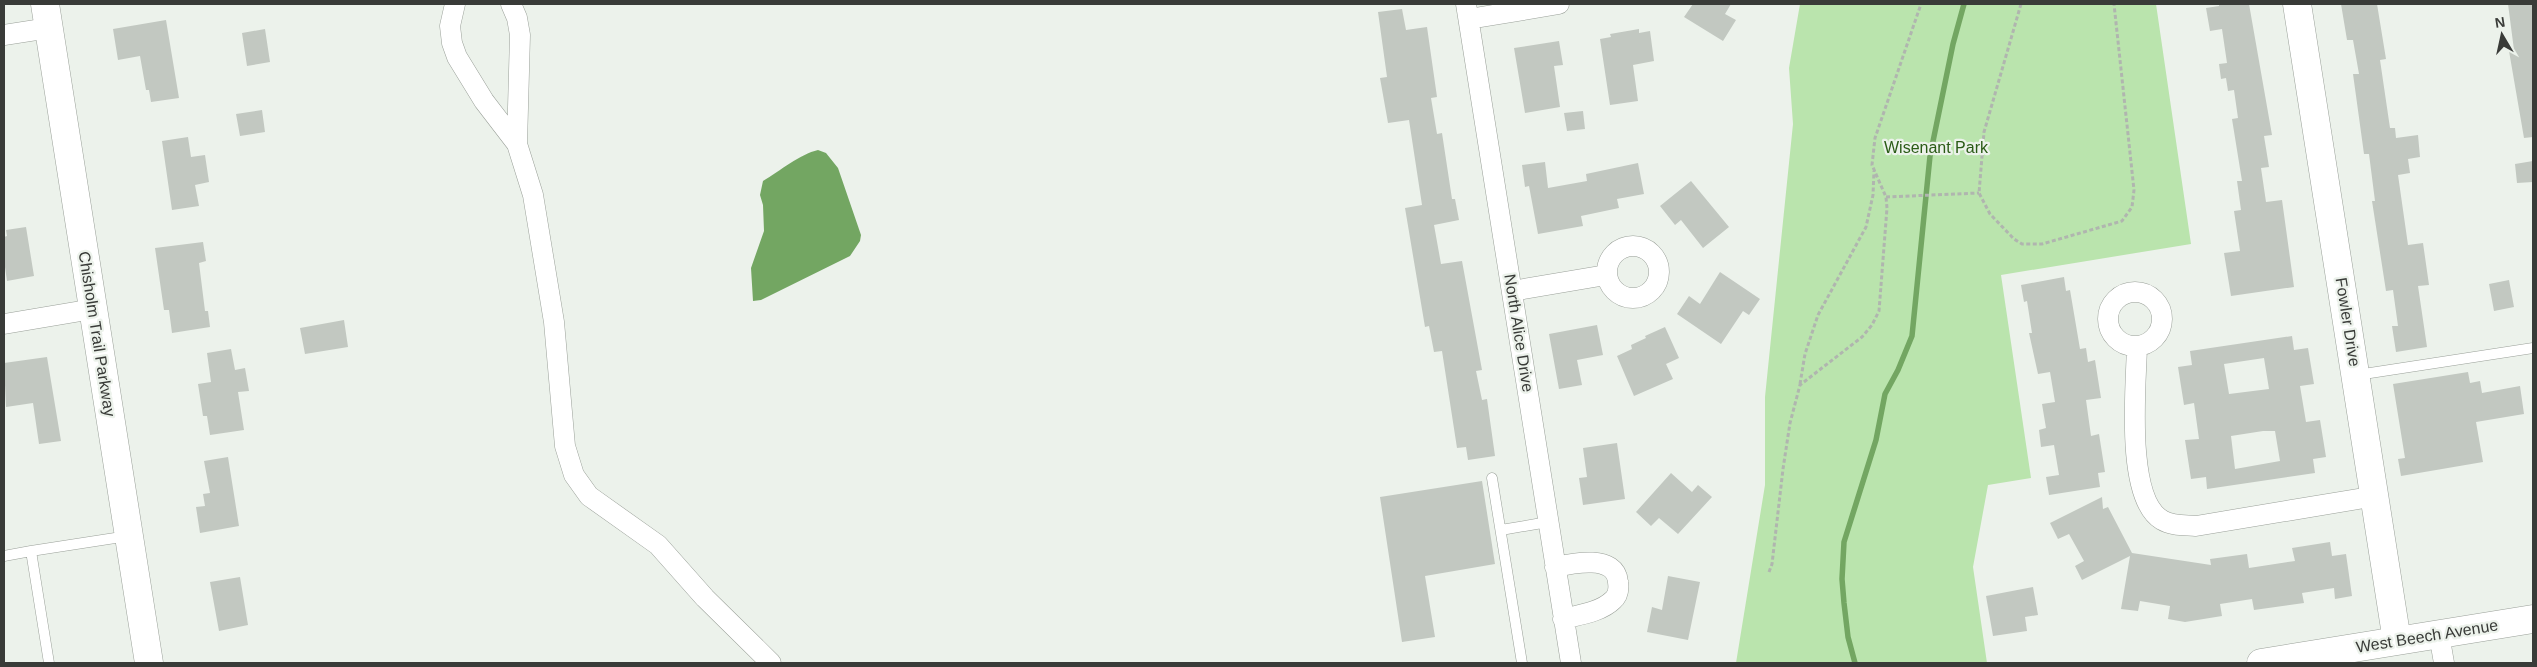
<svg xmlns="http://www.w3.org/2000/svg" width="2537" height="667" font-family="Arial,sans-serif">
  <rect width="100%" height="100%" fill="#ecf2eb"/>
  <!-- green -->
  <path fill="#bae4ad" d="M1800 4H2156L2191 244 2001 275 2031 478 1988 485 1973 567 1987 663H1736L1765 485V397L1793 124 1789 68Z"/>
  <!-- water -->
  <path fill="#73a662" d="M818 150 826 153 838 168 861 235 860 241 850 256 761 300 753 301 751 268 764 231 763 205 760 195 763 181C780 171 800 154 818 150Z"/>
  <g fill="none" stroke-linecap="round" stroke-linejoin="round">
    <!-- stream -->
    <path stroke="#73a662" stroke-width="5.5" d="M1855 663 1848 637 1844 603 1842 579 1844 542 1876 440 1885 394 1898 370 1912 336 1930 156 1953 44 1964 4"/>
  </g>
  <!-- building -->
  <path fill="#c2c8c1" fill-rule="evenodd" d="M1693 4H1731L1725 14 1736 20 1723 41 1684 17Z
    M2219 4H2249L2272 135 2264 136 2269 167 2261 168 2266 202 2282 200 2294 287 2231 296 2224 253 2240 251 2234 211 2241 210 2237 181H2242L2232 119 2238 118 2234 90 2228 91 2226 78 2221 79 2219 64 2227 63 2222 29 2210 31 2206 8 2219 6Z
    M2341 4H2377L2386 59 2380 60 2390 128H2395L2396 138 2418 135 2420 157 2408 159 2410 173 2398 175 2408 245 2423 243 2429 285 2418 286 2427 347 2396 352 2392 326H2398L2393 290 2386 291 2372 201H2375L2369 154H2364L2353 74H2359L2353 40H2347Z
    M2508 4H2533V137L2524 138 2509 51 2514 50Z
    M1402 9 1406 30 1427 27 1437 97 1431 98 1437 134 1442 133 1452 199H1455L1459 220 1434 225 1441 264 1462 261 1482 370 1476 371 1482 400 1487 399 1495 456 1468 460 1466 447 1457 448 1442 351 1434 352 1429 326 1425 327 1405 208 1422 205 1409 120 1388 123 1380 78 1387 77 1378 12Z
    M166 20 179 98 151 102 149 90H146L140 56 118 60 113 29Z
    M265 29 270 62 247 66 242 33Z
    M1639 29V33L1650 31 1654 61 1633 65 1638 101 1610 105 1600 39 1611 37 1610 34Z
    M1559 41 1563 65 1554 66 1560 107 1525 113 1514 48Z
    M262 110 265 132 240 136 236 114Z
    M1583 111 1585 129 1567 131 1564 113Z
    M188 137 191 157 205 155 209 182 195 185 199 206 172 210 162 141Z
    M2533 161V182L2517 183 2515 164Z
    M1545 162 1548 188 1587 181 1586 174 1638 163 1644 194 1617 199 1619 208 1581 216 1583 226 1538 234 1529 186 1525 187 1522 165Z
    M1691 181 1729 227 1703 248 1681 220 1675 225 1660 206Z
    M26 227 34 276 7 281 4 260V237L7 236 6 230Z
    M203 242 206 261 199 263 205 311H208L210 327 172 333 169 310H164L155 248Z
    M1720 272 1760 299 1749 315 1743 311 1721 344 1677 314 1689 296 1700 304Z
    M2064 277 2066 291 2070 290 2080 349 2086 348 2088 362 2095 360 2101 398 2086 400 2091 436 2099 434 2105 472 2098 473 2100 487 2049 495 2046 477 2059 475 2054 445 2041 447 2039 430 2046 428 2042 404 2055 402 2050 372 2038 374 2029 333H2032L2027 301 2024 302 2021 285Z
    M2509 280 2514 307 2494 311 2489 284Z
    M344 320 348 347 305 354 300 328Z
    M1597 325 1603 355 1577 360 1582 385 1559 389 1549 334Z
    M1665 327 1679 358 1666 364 1673 379 1634 396 1617 356 1632 349 1631 345 1646 338 1645 336Z
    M2292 336 2294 350 2308 348 2314 384 2300 386 2306 422 2320 420 2326 457 2313 459 2315 473 2207 489 2206 477 2191 479 2185 440 2199 439 2194 403 2184 405 2178 367 2192 365 2190 351ZM2264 358 2269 389 2229 394 2224 364ZM2263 431H2275L2280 461 2235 469 2231 436Z
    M231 349 235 370 245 368 249 391 238 392 244 430 210 435 207 416H203L198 384 211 382 207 353Z
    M47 357 61 441 39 444 33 403 6 407 4 363Z
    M2468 372 2470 383 2480 381 2482 393 2520 386 2524 414 2476 422 2483 462 2401 476 2398 459 2405 458 2393 384Z
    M1617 443 1625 499 1583 505 1579 478 1587 477 1583 448Z
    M228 457 239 526 200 533 196 507 205 506 203 494 210 493 204 461Z
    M1671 473 1692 492 1698 485 1712 497 1678 534 1659 518 1651 526 1636 512Z
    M1482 481 1495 564 1425 576 1435 637 1402 642 1380 497Z
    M2102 497 2103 509 2108 507 2132 553 2211 565 2210 559 2247 554 2249 568 2295 561 2292 548 2330 542 2332 556 2346 554 2352 596 2335 599 2334 588 2302 593 2304 603 2254 610 2252 599 2220 604 2222 616 2185 622 2168 619 2170 606 2140 601 2138 611 2121 609 2130 556 2082 580 2075 566 2084 561 2069 534 2058 539 2050 523Z
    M1668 576 1700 582 1688 640 1647 632 1652 607 1662 610Z
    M240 577 248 625 219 631 210 582Z
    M2033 587 2038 615 2025 617 2027 631 1993 636 1986 596Z"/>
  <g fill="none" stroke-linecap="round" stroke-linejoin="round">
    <!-- lane casing -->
    <g stroke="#9aa099" stroke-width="11">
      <path id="lane" d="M2357 375 2533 348
        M1492 478 1522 663
        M1501 530 1548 522
        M4 556 31 551
        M49 663 31 551 128 536"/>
    </g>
    <!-- street casing -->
    <g stroke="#9aa099" stroke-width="21">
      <path id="street" d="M455 4 450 26 452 43 457 57 484 101 517 144 533 195 554 322 565 446 574 475 589 496 658 545 705 598 771 663
        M511 4 517 18 520 35 517 144
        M1466 4 1571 663
        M1469 19 1559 4
        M4 35 49 28
        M1607 272a26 26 0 1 1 52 0a26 26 0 1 1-52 0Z
        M1512 291 1606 275
        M2108 319a27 27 0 1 1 54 0a27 27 0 1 1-54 0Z
        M4 324 93 309
        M2137 347C2136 385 2125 499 2162 520 2172 526 2185 525 2196 526L2376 496
        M1555 567C1573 563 1616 554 1618 582 1619 589 1618 596 1613 600 1601 612 1579 615 1563 619
        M2439 634 2444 663"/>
    </g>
    <!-- secondary casing -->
    <g stroke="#9aa099" stroke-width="29">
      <path id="secondary" d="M45 4 149 663
        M2297 4 2397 641
        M2261 663 2533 619"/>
    </g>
    <!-- path -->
    <path stroke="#b0b5af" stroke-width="3" stroke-dasharray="4 2.5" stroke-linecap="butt" d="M2021 4 1984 132 1979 193 1990 214 2014 239 2022 244H2042L2122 221 2132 207 2134 190 2114 4
      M1886 197 1979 193
      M1800 384 1805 354 1818 315 1866 227 1873 195 1874 171
      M1769 572 1772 564 1783 469 1790 423 1800 385 1862 337 1872 325 1879 311 1887 208 1886 197 1872 165 1875 138 1921 4"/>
    <!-- lane -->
    <use href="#lane" stroke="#fff" stroke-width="10"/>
    <!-- street -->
    <use href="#street" stroke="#fff" stroke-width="20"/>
    <!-- secondary -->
    <use href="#secondary" stroke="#fff" stroke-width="28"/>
  </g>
  <g text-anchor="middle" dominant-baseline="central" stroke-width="4.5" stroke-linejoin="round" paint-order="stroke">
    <!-- park labels -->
    <g font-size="16" fill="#2a5b16" stroke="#ecf2eb">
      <text x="1936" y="147">Wisenant Park</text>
    </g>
    <!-- street labels -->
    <g font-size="16" fill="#393b38" stroke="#ecf2eb">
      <text transform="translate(2348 322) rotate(81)">Fowler Drive</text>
      <text transform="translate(1519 333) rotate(81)">North Alice Drive</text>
      <text transform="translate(97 334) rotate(81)">Chisholm Trail Parkway</text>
      <text transform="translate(2427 636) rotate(-9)">West Beech Avenue</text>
    </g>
  </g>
  <!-- border -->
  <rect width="2537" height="667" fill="none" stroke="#393b38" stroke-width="10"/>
  <!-- north arrow -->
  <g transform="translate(2502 35) rotate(351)" stroke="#ecf2eb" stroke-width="4" paint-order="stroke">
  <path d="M0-4L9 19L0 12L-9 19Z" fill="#393b38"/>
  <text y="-8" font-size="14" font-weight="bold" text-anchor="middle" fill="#393b38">N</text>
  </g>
</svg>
